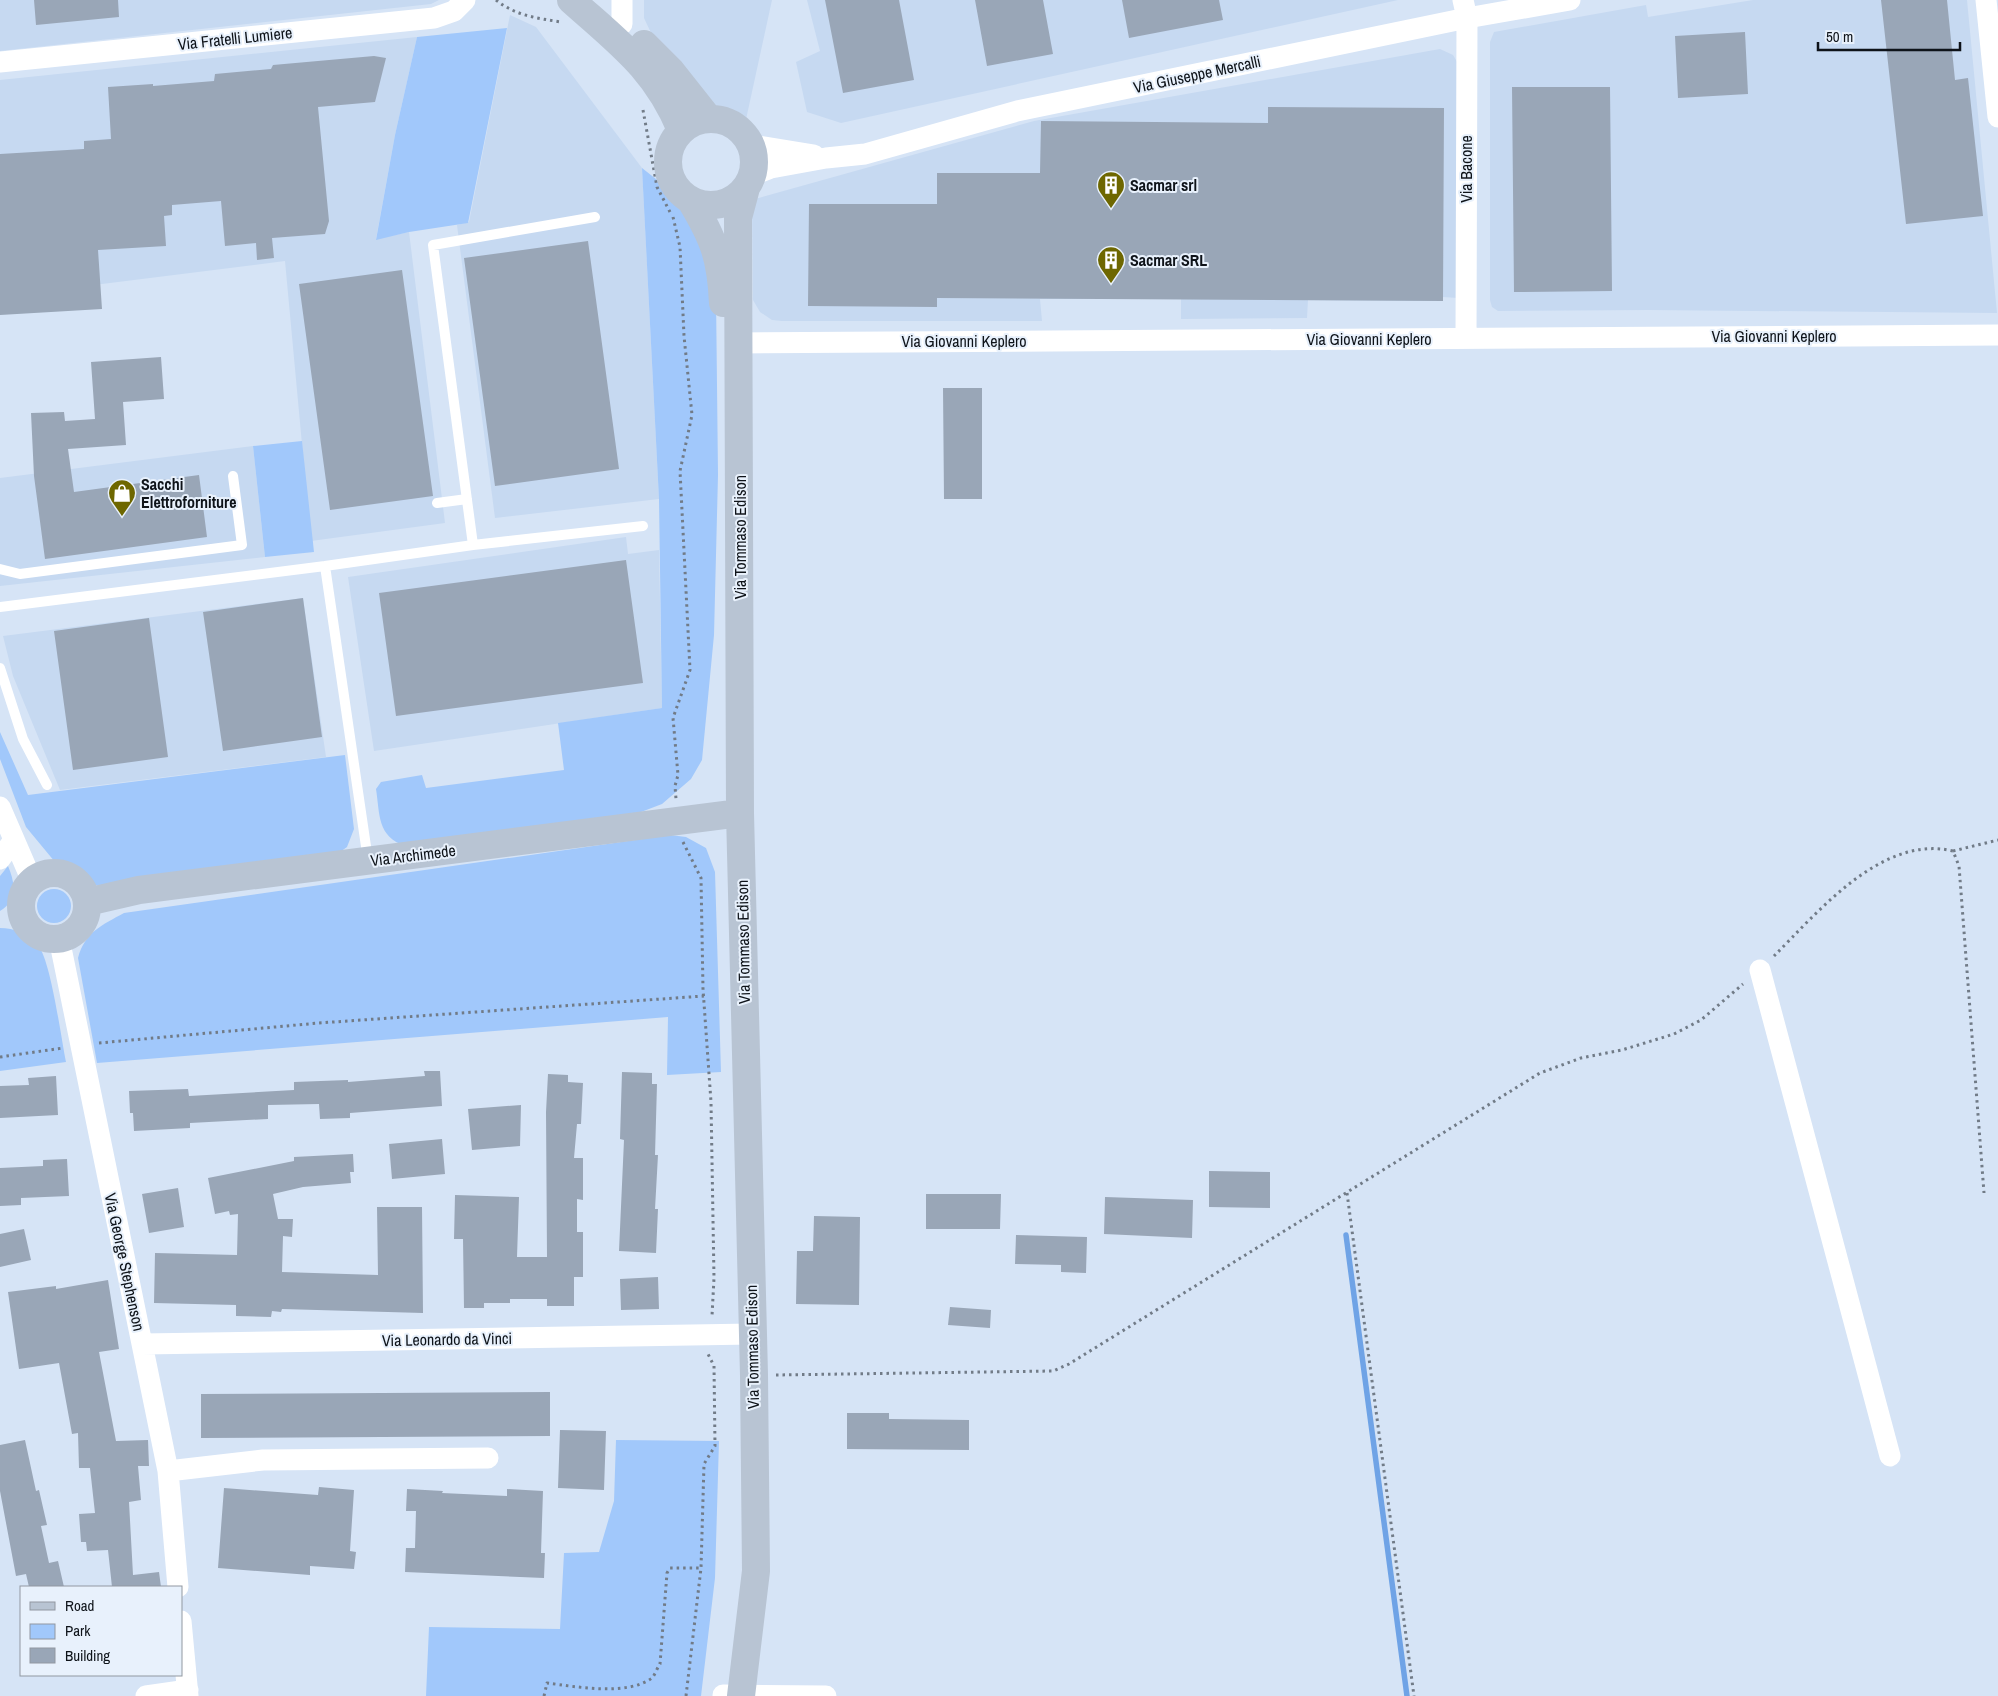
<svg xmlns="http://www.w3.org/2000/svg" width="1998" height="1696" font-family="'Archivo Narrow',sans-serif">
  <rect width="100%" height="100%" fill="#d6e4f6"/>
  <!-- built -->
  <path fill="#c6d9f1" d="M0 0H439L431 4 0 51Z
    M644 0H772L745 124 712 110 652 35 644 18Z
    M807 0H1398L841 123 807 112 796 62 820 51Z
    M1753 0H1967L1997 313 1649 310 1498 311 1492 307 1490 300V42L1494 32 1646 5 1648 17Z
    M510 15 536 27 642 168 659 499 495 518 457 225 469 222Z
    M417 37 395 135 376 239 409 232 445 523 311 541 285 261 102 284 0 293V80Z
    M1440 49 1453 55 1459 65 1458 298 1443 297 1442 301 1308 300 1307 318 1181 319V299H1040L1042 321H782L772 320 760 312 753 300 752 203 755 199 1034 121Z
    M253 446 265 557 0 586V478Z
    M626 537 628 554 659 550 662 708 374 751 348 577Z
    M303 598 326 757 60 790 13 676 3 636Z"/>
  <!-- green -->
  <path fill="#a1c8fb" d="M507 28 468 223 409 232 376 240 395 135 417 37Z
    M642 168 661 183 699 227 716 296 718 475 714 635 702 760 691 779 662 804 628 817 405 846C377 836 380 815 376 789L381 782 422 775 426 788 564 770 558 723 662 708 659 499Z
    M302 441 314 552 265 557 253 446Z
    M0 732 28 795 345 755 354 829 347 847 333 857 107 886 95 885 80 873 55 862 26 827 0 759Z
    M670 835 686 837 706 848 715 872 721 1072 667 1075 668 1017 97 1063 78 958C85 932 102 925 124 913Z
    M8 866C15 882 18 900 0 911V876Z
    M37 906a17 17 0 1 1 34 0a17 17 0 1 1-34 0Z
    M0 928C14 928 29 934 38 945 51 961 61 1038 66 1062L0 1071Z
    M616 1440 719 1441 715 1578 701 1696H426L429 1627 560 1629 564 1553 599 1552 614 1501Z"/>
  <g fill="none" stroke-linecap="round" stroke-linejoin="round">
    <!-- stream -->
    <path stroke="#6fa3e6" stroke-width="5.5" d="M1346 1235 1407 1696"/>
  </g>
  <!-- building -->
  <path fill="#99a6b7" d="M34 0H118L119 17 36 25Z
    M825 0H899L914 80 843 93Z
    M975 0H1043L1053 54 987 66Z
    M1122 0H1219L1223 20 1129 38Z
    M1881 0H1947L1955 80 1968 78 1983 216 1906 224Z
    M1745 32 1748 94 1678 98 1675 36Z
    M374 56 386 58 375 102 318 107 329 221 325 234 272 238 274 258 257 260 256 243 225 246 221 201 172 205V215L164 216 166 246 98 250 102 309 0 315V154L84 149V141L111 139 108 87 153 84V86L214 81 215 74 271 69 273 65Z
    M1512 87H1610L1612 291 1514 292Z
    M1268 107 1444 108 1443 301 937 298V307L808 306 809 204H937V173H1040L1041 121 1268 123Z
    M588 241 619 469 495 486 464 258Z
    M402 270 433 496 330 510 299 284Z
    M161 357 164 399 123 402 126 445 68 449 74 492 199 475 207 537 45 559 34 476 31 413 64 412 65 421 95 419 91 362Z
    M943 388H982V499H944Z
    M626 560 643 683 396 716 379 593Z
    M303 598 322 737 223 751 203 612Z
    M149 618 168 757 73 770 54 631Z
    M424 1071H440L442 1106 350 1113V1118L320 1119 319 1104 268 1105V1119L190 1123V1128L134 1131 133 1113H130L129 1091 188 1089 189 1096 294 1090V1082L348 1080V1082L425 1076Z
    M622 1072 652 1073V1084H657L655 1155H658L655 1209H658L656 1253 619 1251 624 1140 620 1139Z
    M548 1074 568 1075V1082L583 1083 581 1124H577L574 1158H583V1200L577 1199V1232H583V1277H574V1306H547V1299H510V1303H484V1308H464L463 1239H454L455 1195 519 1197 517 1257H547L546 1112Z
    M56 1076 58 1115 0 1118V1086L29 1085 28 1078Z
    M521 1105 520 1146 472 1150 468 1109Z
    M442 1139 445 1174 392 1179 389 1144Z
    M353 1154 354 1172H350L351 1183 303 1187 273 1194 278 1219H293L292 1237 283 1236 282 1272 378 1275 377 1207H422L423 1313 282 1309 281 1312 272 1311 271 1317 236 1316V1305L154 1303 155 1253 237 1255 238 1214 230 1215 229 1211 215 1214 208 1178 294 1161V1157Z
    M67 1159 69 1196 21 1198V1205L0 1206V1168L43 1166V1160Z
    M1209 1171 1270 1172V1208L1209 1207Z
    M178 1188 184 1227 149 1233 142 1194Z
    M926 1194H1001L1000 1229H926Z
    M1105 1197 1193 1200 1192 1238 1104 1234Z
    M814 1216 860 1217 859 1305 796 1304 797 1251H813Z
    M24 1229 31 1260 0 1267V1234Z
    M1016 1235 1087 1237 1086 1273 1061 1272V1265L1015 1264Z
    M658 1277 659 1309 621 1310 620 1279Z
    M108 1280 119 1349 99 1352 116 1441 148 1440 149 1466H138L141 1500 129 1502 133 1575 159 1572 161 1587H112L108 1550 87 1551 86 1542H81L79 1514 95 1513 90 1468H79L78 1433 72 1434 59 1363 19 1369 8 1292 56 1286V1289Z
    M950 1307 991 1310 990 1328 948 1325Z
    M550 1392V1436L201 1438V1394Z
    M847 1413H889V1419L969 1420V1450L847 1449Z
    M560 1430 606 1431 604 1490 558 1488Z
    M25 1440 36 1491 39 1490 47 1525 41 1526 49 1563 58 1561 64 1587H29L26 1574 16 1576 0 1491V1445Z
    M319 1487 354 1490 350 1551 356 1552 354 1569 310 1566V1575L218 1568 224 1488 318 1495Z
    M407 1489 443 1491 442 1493 507 1496V1489L543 1491 541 1553H545L544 1578 405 1572 406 1548H415L416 1511H406Z"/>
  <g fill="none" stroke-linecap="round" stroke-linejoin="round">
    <!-- path -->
    <path stroke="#717b87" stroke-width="3" stroke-dasharray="2.5 4" stroke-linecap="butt" d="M496 0C516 16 537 18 561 22
      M643 110 657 187 670 212
      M673 217 680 247 684 336 692 415 680 471 690 670 673 718 678 775 675 786 676 799
      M683 842 701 878 703 989 711 1102 714 1278 712 1316
      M1953 851 1998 840
      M1774 956C1818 912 1882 834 1953 851L1959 866 1984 1193
      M99 1043 319 1023 704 996
      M0 1057 63 1048
      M1347 1193 1414 1696
      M776 1375 1053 1371 1069 1364 1540 1073 1581 1058 1622 1050 1674 1034 1701 1020 1743 984
      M544 1696 547 1683C578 1687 627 1696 652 1678 655 1675 657 1668 660 1664L667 1573 670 1568H701
      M686 1696 701 1568 704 1464 715 1446 714 1366 708 1354"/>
    <!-- lane -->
    <path stroke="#fff" stroke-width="10" d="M437 503 467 499
      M473 545 643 526
      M0 569 20 574 242 545 233 476
      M0 607 325 566
      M0 668 23 739 47 785
      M368 860 325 566 473 545 433 245 595 217"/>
    <!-- street -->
    <path stroke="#fff" stroke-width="21" d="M1463 0 1467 18 1466 338
      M1986 0 1998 117
      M622 24V0
      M0 62 434 18 454 11 465 0
      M751 145 814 155
      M753 175 771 168 826 158 865 154 1017 111 1467 18 1570 0
      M740 343 1998 335
      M0 807 32 881
      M0 859 14 840
      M59 938 168 1471 178 1587
      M1760 970 1890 1456
      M142 1344 752 1334
      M168 1471 263 1460 488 1458
      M181 1621 188 1696
      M723 1695 826 1696
      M146 1696 188 1690"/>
    <!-- secondary -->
    <path stroke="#b8c4d3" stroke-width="28" d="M571 0C619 43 656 69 681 130
      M644 44 671 71 709 119
      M668 162a43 43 0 1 1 86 0a43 43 0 1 1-86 0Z
      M691 201C714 239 721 258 723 303
      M21 906a33 33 0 1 1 66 0a33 33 0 1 1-66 0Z
      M87 902 139 890 740 813
      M741 1696 756 1571 754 1375 740 813 738 218 746 188"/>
  </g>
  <!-- icons -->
  <defs>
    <g id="building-pin" transform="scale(1.4375)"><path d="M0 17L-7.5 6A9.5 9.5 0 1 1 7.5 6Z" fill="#6e6700" stroke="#e8f1fc"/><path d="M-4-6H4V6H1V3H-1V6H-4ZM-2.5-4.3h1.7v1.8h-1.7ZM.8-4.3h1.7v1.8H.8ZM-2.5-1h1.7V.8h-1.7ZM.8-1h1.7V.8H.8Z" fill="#fff"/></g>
    <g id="shop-pin" transform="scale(1.4375)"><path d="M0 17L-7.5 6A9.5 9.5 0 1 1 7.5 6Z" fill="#6e6700" stroke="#e8f1fc"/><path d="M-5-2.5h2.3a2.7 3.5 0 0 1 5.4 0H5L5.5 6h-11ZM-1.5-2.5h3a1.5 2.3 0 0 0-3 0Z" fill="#fff"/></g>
  </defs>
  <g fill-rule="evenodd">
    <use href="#building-pin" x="1111" y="185"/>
    <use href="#building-pin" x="1111" y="260"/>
    <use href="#shop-pin" x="122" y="493"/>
  </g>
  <g text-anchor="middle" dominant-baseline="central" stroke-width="4" stroke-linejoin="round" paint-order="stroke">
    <!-- street labels -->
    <g font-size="16" fill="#0e1319" stroke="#e8f1fc">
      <text transform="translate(235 38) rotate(-6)">Via Fratelli Lumiere</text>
      <text transform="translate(1197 74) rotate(-12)">Via Giuseppe Mercalli</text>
      <text transform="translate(1466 169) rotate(-90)">Via Bacone</text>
      <text x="1774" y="336">Via Giovanni Keplero</text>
      <text x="1369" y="339">Via Giovanni Keplero</text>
      <text x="964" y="341">Via Giovanni Keplero</text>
      <text transform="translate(740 537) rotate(-90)">Via Tommaso Edison</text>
      <text transform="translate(413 855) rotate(-7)">Via Archimede</text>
      <text transform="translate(743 942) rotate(-91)">Via Tommaso Edison</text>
      <text transform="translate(125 1262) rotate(78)">Via George Stephenson</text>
      <text transform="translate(447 1339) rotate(-1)">Via Leonardo da Vinci</text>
      <text transform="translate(752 1347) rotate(-91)">Via Tommaso Edison</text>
    </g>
    <!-- poi labels -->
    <g font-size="16" font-weight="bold" fill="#0e1319" stroke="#e8f1fc" text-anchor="start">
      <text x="1130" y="185">Sacmar srl</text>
      <text x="1130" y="260">Sacmar SRL</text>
      <text x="141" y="484">Sacchi<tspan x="141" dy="18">Elettroforniture</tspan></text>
    </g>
  </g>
  <!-- legend -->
  <rect x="20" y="1586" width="162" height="90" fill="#e8f1fc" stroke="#9198a1"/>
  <rect x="30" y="1602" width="25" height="8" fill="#b8c4d3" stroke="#9198a1"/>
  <text x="65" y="1611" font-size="15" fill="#0e1319">Road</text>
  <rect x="30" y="1624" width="25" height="15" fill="#a1c8fb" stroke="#9198a1"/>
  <text x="65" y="1636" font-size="15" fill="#0e1319">Park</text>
  <rect x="30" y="1648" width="25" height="15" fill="#99a6b7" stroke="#9198a1"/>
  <text x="65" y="1661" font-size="15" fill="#0e1319">Building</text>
  <!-- scale -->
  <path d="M1818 42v8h142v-8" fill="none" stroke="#0e1319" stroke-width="2.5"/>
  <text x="1826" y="42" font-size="15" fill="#0e1319" stroke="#e8f1fc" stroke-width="4" paint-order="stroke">50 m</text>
</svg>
